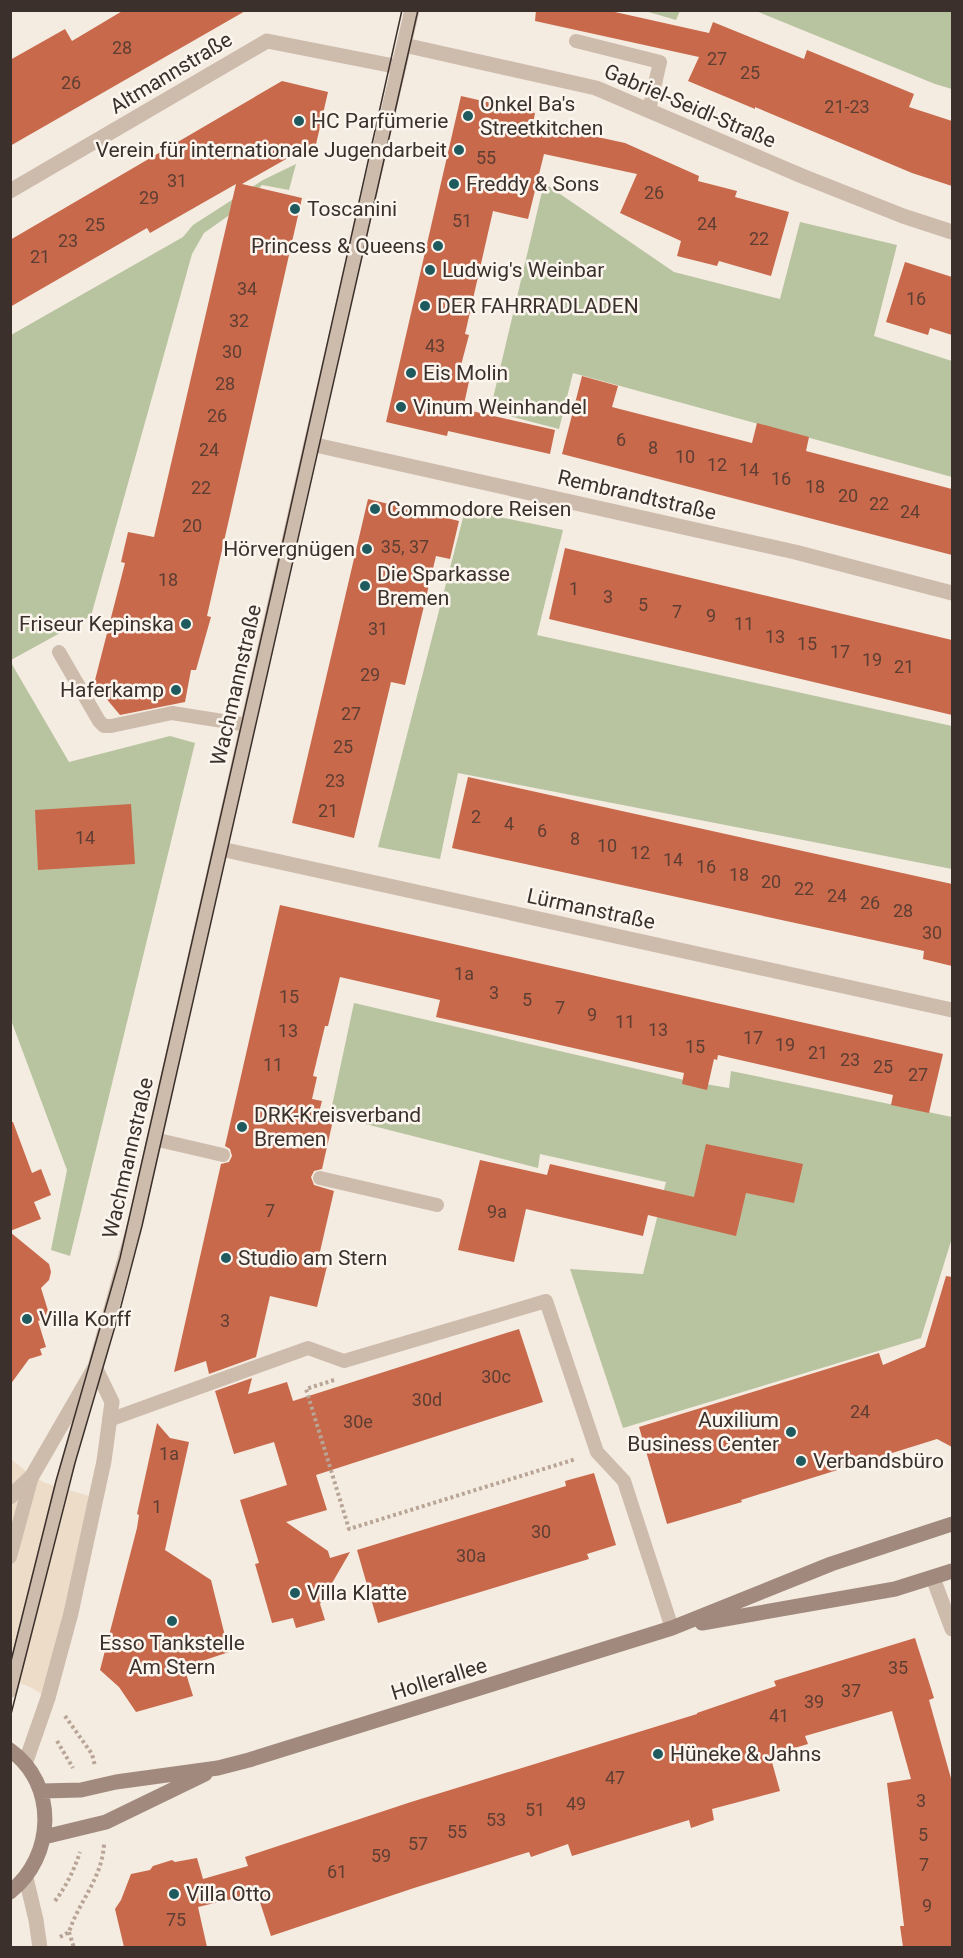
<svg xmlns="http://www.w3.org/2000/svg" width="963" height="1958" font-family="Roboto,sans-serif">
  <rect width="100%" height="100%" fill="#f4ebe1"/>
  <!-- green -->
  <path fill="#b8c4a0" d="M645 11H680L676 20Z
    M756 11H952V89L935 84Z
    M296 164 289 190 262 185 245 204 204 233 192 254 91 616 11 660V335L183 237 193 225 263 180Z
    M544 183 674 272 780 299 800 222 897 245 874 336 952 361V477L573 373 559 429 490 411Z
    M465 510 563 530 537 635 952 726V869L458 773 440 859 378 847Z
    M10 661 69 762 170 736 195 743 70 1256 51 1250 67 1170 11 1020Z
    M354 1003 693 1082 729 1088 731 1071 952 1117V1238L921 1338 623 1428 570 1269 643 1274 666 1182 540 1154 538 1168 330 1115Z"/>
  <!-- plaza -->
  <path fill="#ecdcc8" d="M10 1446 12 1460 32 1476 45 1483 96 1498 48 1698 32 1688 11 1679Z"/>
  <!-- building -->
  <path fill="#c8694b" d="M124 10H247L10 146V60L65 29 72 41Z
    M536 10H606L709 33 713 22 804 59 807 50 914 94 909 107 952 121V186L912 173 755 107V109L688 81 699 57 535 21Z
    M282 81 328 92 314 153 302 150 242 184 302 198 207 616 211 617 196 670H191L185 702 120 715 94 684 125 563 121 562 128 532 154 537 236 184 150 233 147 228 10 307V240Z
    M461 96 535 113 533 123 625 143 699 176 698 181 737 191 735 197 789 212 771 276 719 261 717 266 677 256 681 241 620 213 637 174 544 154 528 219 493 211 465 334 469 335 460 369 471 372 463 409 555 430 550 454 448 431 447 436 386 422Z
    M905 262 952 277V335L930 328 928 335 886 322Z
    M582 376 618 386 612 407 752 443 757 423 809 437 806 451 952 489V555L562 454Z
    M368 499 459 521 450 559 436 556 405 685 391 682 354 838 292 823Z
    M565 548 952 640V715L549 619Z
    M468 777 952 884V966L923 959 924 951 452 848Z
    M131 804 135 864 38 870 35 810Z
    M280 905 943 1054 929 1113 891 1105 893 1095 718 1055 717 1060 714 1059 707 1090 682 1084 684 1073 436 1017 440 1000 340 977 328 1026H325L313 1076 317 1077 312 1099 322 1101 319 1112 334 1116 322 1169 314 1171 311 1177 314 1185 334 1191 319 1256 329 1258 317 1307 270 1296 256 1357 209 1374 206 1361 174 1372 221 1164 229 1162 232 1156 230 1149 225 1146Z
    M10 1122H13L32 1173 41 1169 51 1195 34 1202 41 1219 10 1231Z
    M706 1144 803 1164 794 1203 746 1193 736 1236 648 1215 643 1236 526 1209 514 1262 458 1250 480 1160 547 1175 550 1164 694 1197Z
    M10 1232 49 1264 51 1272 49 1280 41 1288 50 1317 38 1321 46 1347 40 1349 42 1355 29 1359 10 1385Z
    M946 1276 952 1277V1447L937 1439 741 1500 742 1502 667 1524 639 1427 879 1353 883 1365 925 1347Z
    M519 1329 543 1402 316 1475 327 1510 286 1522 328 1551 330 1558 350 1552 320 1604 325 1620 296 1628 293 1618 272 1623 255 1564 259 1563 240 1500 287 1485 274 1442 234 1454 215 1391 252 1378 248 1394 287 1382 293 1401Z
    M157 1423 170 1438 189 1442 165 1550 211 1580 229 1652 184 1667 193 1696 136 1712 119 1687 100 1670 137 1528 139 1515 137 1514Z
    M594 1473 616 1545 587 1554 589 1559 378 1623 357 1550 566 1486 565 1481Z
    M915 1638 934 1698 929 1700 952 1782V1947H903L900 1926H904L887 1783 911 1779 892 1711 805 1736 808 1744 770 1755 780 1791 712 1809 714 1820 691 1828 689 1820 572 1856 568 1844 531 1857 529 1852 414 1888 271 1936 257 1893 198 1907 207 1947H124L115 1909 121 1900 131 1874 150 1870 153 1866 172 1860 175 1862 197 1858 203 1879 248 1866 245 1857 411 1802 697 1714V1713L776 1686 774 1681Z"/>
  <g fill="none" stroke-linecap="round" stroke-linejoin="round">
    <!-- path -->
    <path stroke="#b9a596" stroke-width="4" stroke-dasharray="3 3" stroke-linecap="butt" d="M334 1380 306 1389 349 1529 576 1459
      M65 1716 92 1754 95 1766
      M57 1741 73 1768
      M55 1901C67 1885 74 1870 80 1852
      M69 1932 74 1948
      M60 1937 69 1932C79 1901 102 1879 104 1844"/>
    <!-- service -->
    <path stroke="#cdbbac" stroke-width="14" d="M576 41 660 62 649 110
      M59 652 99 721 104 726H111L172 713 248 725
      M154 1139 223 1155
      M320 1178 437 1205
      M109 1420 308 1348 344 1361 546 1301 597 1452 624 1481 672 1628
      M10 1557 32 1476
      M10 1691 60 1490 92 1377"/>
    <!-- minor -->
    <path stroke="#cdbbac" stroke-width="15" d="M404 45 596 88 802 176 903 216 952 232
      M10 191 267 41 399 67
      M311 444 795 552 952 593
      M221 849 952 1010
      M10 1497 32 1476 95 1367 135 1223 311 444 412 10
      M933 1578 952 1629
      M25 1764 48 1698 71 1613 104 1461 112 1402 95 1367
      M26 1878 36 1920 40 1948"/>
    <!-- secondary -->
    <path stroke="#a18a7d" stroke-width="15" d="M702 1623 895 1589 952 1571
      M10 1750C58 1784 55 1857 10 1892
      M42 1791 81 1790 116 1782 218 1768 249 1760 672 1628 831 1564 952 1524
      M44 1837 106 1822 205 1774"/>
    <!-- tram -->
    <path stroke="#3b302b" stroke-width="1.5" d="M10 1665 56 1481 120 1258 273 586 402 10
      M10 1718 75 1463 121 1306 142 1226 418 10"/>
  </g>
  <!-- markers -->
  <g fill="#1f5a5e" stroke="#fbf5ee" stroke-width="2">
    <circle cx="468" cy="116" r="6"/>
    <circle cx="299" cy="121" r="6"/>
    <circle cx="459" cy="150" r="6"/>
    <circle cx="454" cy="184" r="6"/>
    <circle cx="295" cy="209" r="6"/>
    <circle cx="438" cy="246" r="6"/>
    <circle cx="430" cy="270" r="6"/>
    <circle cx="425" cy="306" r="6"/>
    <circle cx="411" cy="373" r="6"/>
    <circle cx="401" cy="407" r="6"/>
    <circle cx="375" cy="509" r="6"/>
    <circle cx="367" cy="549" r="6"/>
    <circle cx="365" cy="586" r="6"/>
    <circle cx="186" cy="624" r="6"/>
    <circle cx="176" cy="690" r="6"/>
    <circle cx="242" cy="1127" r="6"/>
    <circle cx="226" cy="1258" r="6"/>
    <circle cx="27" cy="1319" r="6"/>
    <circle cx="791" cy="1432" r="6"/>
    <circle cx="801" cy="1461" r="6"/>
    <circle cx="295" cy="1593" r="6"/>
    <circle cx="172" cy="1621" r="6"/>
    <circle cx="658" cy="1754" r="6"/>
    <circle cx="174" cy="1894" r="6"/>
  </g>
  <g text-anchor="middle" dominant-baseline="central" stroke-width="5" stroke-linejoin="round" paint-order="stroke">
    <!-- number labels -->
    <g font-size="18" fill="#5e3e33">
      <text x="122" y="47">28</text>
      <text x="717" y="58">27</text>
      <text x="750" y="72">25</text>
      <text x="71" y="82">26</text>
      <text x="847" y="106">21-23</text>
      <text x="486" y="157">55</text>
      <text x="177" y="180">31</text>
      <text x="654" y="192">26</text>
      <text x="149" y="197">29</text>
      <text x="462" y="220">51</text>
      <text x="707" y="223">24</text>
      <text x="95" y="224">25</text>
      <text x="759" y="238">22</text>
      <text x="68" y="240">23</text>
      <text x="40" y="256">21</text>
      <text x="247" y="288">34</text>
      <text x="916" y="298">16</text>
      <text x="239" y="320">32</text>
      <text x="435" y="345">43</text>
      <text x="232" y="351">30</text>
      <text x="225" y="383">28</text>
      <text x="217" y="415">26</text>
      <text x="621" y="439">6</text>
      <text x="653" y="447">8</text>
      <text x="209" y="449">24</text>
      <text x="685" y="456">10</text>
      <text x="717" y="464">12</text>
      <text x="749" y="469">14</text>
      <text x="781" y="478">16</text>
      <text x="815" y="486">18</text>
      <text x="201" y="487">22</text>
      <text x="848" y="495">20</text>
      <text x="879" y="503">22</text>
      <text x="910" y="511">24</text>
      <text x="192" y="525">20</text>
      <text x="405" y="546">35, 37</text>
      <text x="168" y="579">18</text>
      <text x="574" y="588">1</text>
      <text x="608" y="596">3</text>
      <text x="643" y="604">5</text>
      <text x="677" y="611">7</text>
      <text x="711" y="615">9</text>
      <text x="744" y="623">11</text>
      <text x="378" y="628">31</text>
      <text x="775" y="636">13</text>
      <text x="807" y="643">15</text>
      <text x="840" y="651">17</text>
      <text x="872" y="659">19</text>
      <text x="904" y="666">21</text>
      <text x="370" y="674">29</text>
      <text x="351" y="713">27</text>
      <text x="343" y="746">25</text>
      <text x="335" y="780">23</text>
      <text x="328" y="810">21</text>
      <text x="476" y="816">2</text>
      <text x="509" y="823">4</text>
      <text x="542" y="830">6</text>
      <text x="85" y="837">14</text>
      <text x="575" y="838">8</text>
      <text x="607" y="845">10</text>
      <text x="640" y="852">12</text>
      <text x="673" y="859">14</text>
      <text x="706" y="866">16</text>
      <text x="739" y="874">18</text>
      <text x="771" y="881">20</text>
      <text x="804" y="888">22</text>
      <text x="837" y="895">24</text>
      <text x="870" y="902">26</text>
      <text x="903" y="910">28</text>
      <text x="932" y="932">30</text>
      <text x="464" y="973">1a</text>
      <text x="494" y="992">3</text>
      <text x="289" y="996">15</text>
      <text x="527" y="999">5</text>
      <text x="560" y="1007">7</text>
      <text x="592" y="1014">9</text>
      <text x="625" y="1021">11</text>
      <text x="658" y="1029">13</text>
      <text x="288" y="1030">13</text>
      <text x="753" y="1037">17</text>
      <text x="785" y="1044">19</text>
      <text x="695" y="1046">15</text>
      <text x="818" y="1052">21</text>
      <text x="850" y="1059">23</text>
      <text x="273" y="1064">11</text>
      <text x="883" y="1066">25</text>
      <text x="918" y="1074">27</text>
      <text x="270" y="1210">7</text>
      <text x="497" y="1211">9a</text>
      <text x="225" y="1320">3</text>
      <text x="496" y="1376">30c</text>
      <text x="427" y="1399">30d</text>
      <text x="860" y="1411">24</text>
      <text x="358" y="1421">30e</text>
      <text x="169" y="1453">1a</text>
      <text x="157" y="1506">1</text>
      <text x="541" y="1531">30</text>
      <text x="471" y="1555">30a</text>
      <text x="898" y="1667">35</text>
      <text x="851" y="1690">37</text>
      <text x="814" y="1701">39</text>
      <text x="779" y="1715">41</text>
      <text x="615" y="1777">47</text>
      <text x="921" y="1800">3</text>
      <text x="576" y="1803">49</text>
      <text x="535" y="1809">51</text>
      <text x="496" y="1819">53</text>
      <text x="457" y="1831">55</text>
      <text x="923" y="1834">5</text>
      <text x="418" y="1843">57</text>
      <text x="381" y="1855">59</text>
      <text x="924" y="1864">7</text>
      <text x="337" y="1871">61</text>
      <text x="927" y="1905">9</text>
      <text x="176" y="1919">75</text>
    </g>
    <!-- street labels -->
    <g font-size="21" fill="#3b302b" stroke="#fbf5ee">
      <text transform="translate(171 73) rotate(-31)">Altmannstraße</text>
      <text transform="translate(690 106) rotate(23)">Gabriel-Seidl-Straße</text>
      <text transform="translate(637 495) rotate(13)">Rembrandtstraße</text>
      <text transform="translate(236 685) rotate(-77)">Wachmannstraße</text>
      <text transform="translate(591 909) rotate(12)">Lürmanstraße</text>
      <text transform="translate(128 1158) rotate(-77)">Wachmannstraße</text>
      <text transform="translate(439 1679) rotate(-17)">Hollerallee</text>
    </g>
    <!-- poi labels -->
    <g font-size="21" fill="#3b302b" stroke="#fbf5ee" text-anchor="start">
      <text x="480" y="104">Onkel Ba's<tspan x="480" dy="24">Streetkitchen</tspan></text>
      <text x="311" y="121">HC Parfümerie</text>
      <text x="447" y="150" text-anchor="end">Verein für internationale Jugendarbeit</text>
      <text x="466" y="184">Freddy &amp; Sons</text>
      <text x="307" y="209">Toscanini</text>
      <text x="426" y="246" text-anchor="end">Princess &amp; Queens</text>
      <text x="442" y="270">Ludwig's Weinbar</text>
      <text x="437" y="306">DER FAHRRADLADEN</text>
      <text x="423" y="373">Eis Molin</text>
      <text x="413" y="407">Vinum Weinhandel</text>
      <text x="387" y="509">Commodore Reisen</text>
      <text x="355" y="549" text-anchor="end">Hörvergnügen</text>
      <text x="377" y="574">Die Sparkasse<tspan x="377" dy="24">Bremen</tspan></text>
      <text x="174" y="624" text-anchor="end">Friseur Kepinska</text>
      <text x="164" y="690" text-anchor="end">Haferkamp</text>
      <text x="254" y="1115">DRK-Kreisverband<tspan x="254" dy="24">Bremen</tspan></text>
      <text x="238" y="1258">Studio am Stern</text>
      <text x="39" y="1319">Villa Korff</text>
      <text x="779" y="1420" text-anchor="end">Auxilium<tspan x="779" dy="24">Business Center</tspan></text>
      <text x="813" y="1461">Verbandsbüro</text>
      <text x="307" y="1593">Villa Klatte</text>
      <text x="172" y="1643" text-anchor="middle">Esso Tankstelle<tspan x="172" dy="24">Am Stern</tspan></text>
      <text x="670" y="1754">Hüneke &amp; Jahns</text>
      <text x="186" y="1894">Villa Otto</text>
    </g>
  </g>
  <!-- border -->
  <rect width="963" height="1958" fill="none" stroke="#3b302b" stroke-width="24"/>
</svg>
